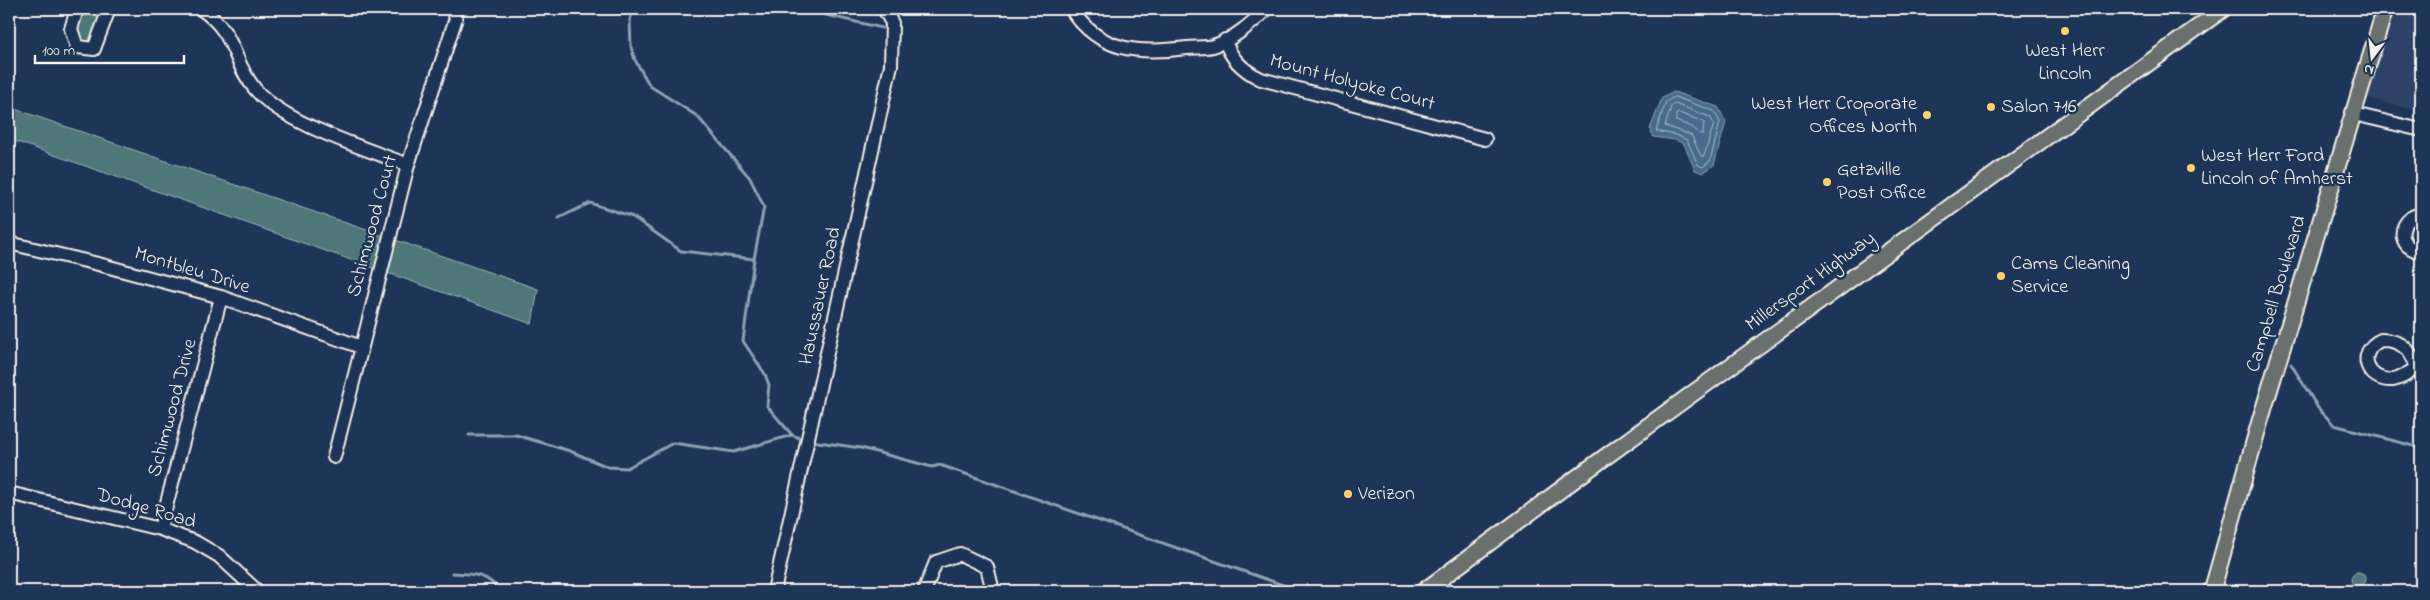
<svg xmlns="http://www.w3.org/2000/svg" width="2430" height="600" font-family="'Indie Flower',sans-serif">
  <rect width="100%" height="100%" fill="#1d3557"/>
  <filter id="ink" filterUnits="userSpaceOnUse"><feTurbulence type="fractalNoise" baseFrequency=".02" numOctaves="2"/><feDisplacementMap in="SourceGraphic" scale="10" xChannelSelector="R" yChannelSelector="G"/><feConvolveMatrix kernelMatrix="1 2 1 2 8 2 1 2 1" color-interpolation-filters="sRGB"/></filter>
  <g filter="url(#ink)">
    <!-- built -->
    <path fill="#2e4367" d="M2394 9H2421V112L2368 98Z"/>
    <!-- green -->
    <path fill="#4f7679" stroke="#a2b4b0" d="M83 9H102C99 22 99 39 84 45 71 35 79 22 83 9Z
      M9 107 538 289 532 324 9 139Z
      M2351 579a7 7 0 1 1 14 0a7 7 0 1 1-14 0Z"/>
    <!-- water -->
    <path fill="#476b8e" stroke="#8ca1b2" d="M1674 92 1718 107 1726 122 1714 165 1703 173 1695 170 1684 144 1675 140 1653 137 1650 129 1662 98Z"/>
    <g fill="none" stroke-linecap="round" stroke-linejoin="round">
      <!-- shore -->
      <path stroke="#afbbc4" stroke-width="1" d="M1675 97 1714 111 1720 122 1710 161 1703 167 1698 165 1687 140 1676 135 1656 131 1666 102Z
        M1675 104 1710 117 1714 124 1704 156H1701L1691 135 1665 126 1671 107Z
        M1679 113 1704 122 1703 134H1700L1692 127 1676 121V115Z"/>
      <!-- stream -->
      <path stroke="#8ca1b2" stroke-width="3" d="M633 9 630 20 631 47 635 60 650 86 697 116 750 178 764 207 754 259 743 341 765 374 769 385 767 406 792 435 805 440
        M818 9 826 15 882 28
        M559 218 590 203 633 217 681 251 754 259
        M2291 364 2318 408 2334 425 2421 448
        M469 435H516L570 451 608 467 627 468 673 443 734 452 792 435
        M811 441 861 448 932 467 940 465 1300 591
        M452 573C470 574 488 573 499 591"/>
      <!-- minor casing -->
      <g stroke="#f4f1e8" stroke-width="16">
        <path id="minor" d="M77 9 71 29 77 47 94 49 109 9
          M201 9C237 33 231 60 255 89 284 124 365 148 408 165
          M1071 9C1100 53 1140 54 1187 48 1195 47 1205 48 1213 46 1233 40 1252 23 1267 9
          M1225 40C1230 58 1244 71 1261 79L1485 139
          M2354 114 2421 130
          M2421 214C2407 216 2396 232 2407 245 2410 249 2416 250 2421 253
          M9 243 98 264 221 297 361 347
          M2381 340C2401 340 2410 349 2417 367 2410 372 2402 379 2393 380 2367 382 2355 352 2381 340Z
          M334 457 408 165 456 18 453 9
          M9 493 160 529 195 542 219 556 257 591
          M160 529 221 297
          M774 591 891 65 892 23 884 9
          M926 591 925 589 936 562 960 554 987 567 993 591"/>
      </g>
      <!-- major casing -->
      <g stroke="#f4f1e8" stroke-width="19">
        <path id="major" d="M1424 591 1590 468 2223 9
          M2212 591 2260 421 2385 9"/>
      </g>
      <!-- minor -->
      <use href="#minor" stroke="#1d3557" stroke-width="12"/>
      <!-- major -->
      <use href="#major" stroke="#6b706d" stroke-width="15"/>
    </g>
  </g>
  <!-- markers -->
  <g fill="#ffd166" stroke="#1d3557" stroke-width="2">
    <circle cx="2065" cy="31" r="5"/>
    <circle cx="1991" cy="107" r="5"/>
    <circle cx="1927" cy="115" r="5"/>
    <circle cx="2191" cy="168" r="5"/>
    <circle cx="1827" cy="182" r="5"/>
    <circle cx="2001" cy="276" r="5"/>
    <circle cx="1348" cy="494" r="5"/>
  </g>
  <g text-anchor="middle" dominant-baseline="central" stroke-width="5" stroke-linejoin="round" paint-order="stroke">
    <!-- poi labels -->
    <g font-size="20" fill="#f4f1e8" stroke="#1d3557" text-anchor="start">
      <text x="2065" y="51" text-anchor="middle">West Herr<tspan x="2065" dy="23">Lincoln</tspan></text>
      <text x="1917" y="104" text-anchor="end">West Herr Croporate<tspan x="1917" dy="23">Offices North</tspan></text>
      <text x="2001" y="107">Salon 716</text>
      <text x="2201" y="156">West Herr Ford<tspan x="2201" dy="23">Lincoln of Amherst</tspan></text>
      <text x="1837" y="170">Getzville<tspan x="1837" dy="23">Post Office</tspan></text>
      <text x="2011" y="264">Cams Cleaning<tspan x="2011" dy="23">Service</tspan></text>
      <text x="1358" y="494">Verizon</text>
    </g>
    <!-- street labels -->
    <g font-size="20" fill="#f4f1e8" stroke="#1d3557">
      <text transform="translate(1352 83) rotate(15)">Mount Holyoke Court</text>
      <text transform="translate(373 226) rotate(-75)">Schimwood Court</text>
      <text transform="translate(192 271) rotate(17)">Montbleu Drive</text>
      <text transform="translate(1811 282) rotate(-36)">Millersport Highway</text>
      <text transform="translate(2277 294) rotate(-73)">Campbell Boulevard</text>
      <text transform="translate(821 296) rotate(-78)">Haussauer Road</text>
      <text transform="translate(173 408) rotate(-75)">Schimwood Drive</text>
      <text transform="translate(146 509) rotate(16)">Dodge Road</text>
    </g>
  </g>
  <!-- margin -->
  <rect width="2430" height="600" fill="none" stroke="#1d3557" stroke-width="30"/>
  <rect x="15" y="15" width="2400" height="570" fill="none" stroke="#f4f1e8" stroke-width="2" filter="url(#ink)"/>
  <!-- north arrow -->
  <g transform="translate(2372 58) rotate(195)" stroke="#1d3557" stroke-width="4" paint-order="stroke">
  <path d="M0-4L9 19L0 12L-9 19Z" fill="#f4f1e8"/>
  <text y="-8" font-size="14" font-weight="bold" text-anchor="middle" fill="#f4f1e8">N</text>
  </g>
  <!-- scale -->
  <path d="M35 55v8h149v-8" fill="none" stroke="#f4f1e8" stroke-width="2.5"/>
  <text x="42" y="55" font-size="15" fill="#f4f1e8" stroke="#1d3557" stroke-width="4" paint-order="stroke">100 m</text>
</svg>
